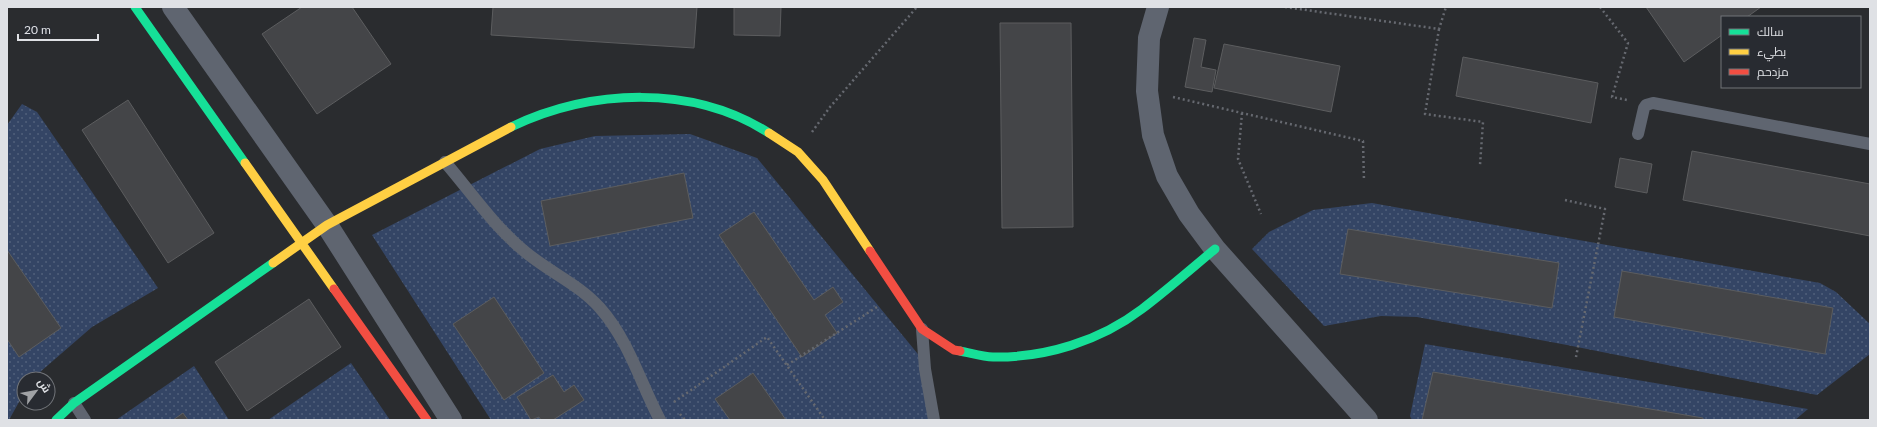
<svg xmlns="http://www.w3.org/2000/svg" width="1877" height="427" font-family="Lato,Cairo,sans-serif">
  <defs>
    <pattern id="grass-dots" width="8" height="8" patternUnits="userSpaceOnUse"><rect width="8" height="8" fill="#344565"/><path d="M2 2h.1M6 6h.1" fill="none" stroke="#51607b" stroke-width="1.8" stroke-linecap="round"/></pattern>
  </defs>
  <rect width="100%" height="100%" fill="#2a2c2f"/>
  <!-- grass -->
  <path fill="url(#grass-dots)" d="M22 104 37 112 158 288 92 327 32 379H24V393L9 420H7V125Z
    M690 134 757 158 922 359 929 420H491L372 235 540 149 595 136Z
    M1372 203 1820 283 1836 292 1870 324V354L1817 395 1567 345 1417 317 1381 316 1324 326 1252 249 1269 232 1313 210Z
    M1425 344 1808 409 1795 420H1412L1410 416Z
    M351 363 390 420H268Z
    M194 366 229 420H116Z"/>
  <!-- building -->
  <path fill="#444548" stroke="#5c5d5f" d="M302 7H352L391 64 317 114 262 34Z
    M493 7H697L694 48 491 35Z
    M734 7H781L780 36 734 35Z
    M1646 7H1761L1747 17H1722V35L1684 62Z
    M1000 23H1071L1073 227 1002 228Z
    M1194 38 1206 40 1201 67 1216 70 1212 92 1185 87Z
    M1224 44 1340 66 1331 112 1214 88Z
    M1463 57 1598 83 1591 123 1456 96Z
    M128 100 214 233 168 263 82 130Z
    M1692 151 1870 184V236L1683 200Z
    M1620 158 1652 164 1647 193 1615 187Z
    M684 173 693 218 550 246 541 201Z
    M754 212 814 300 833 287 843 302 825 315 837 333 802 357 719 235Z
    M1348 229 1559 263 1552 308 1340 274Z
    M7 250 61 328 19 357 7 339Z
    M1622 271 1833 308 1825 354 1614 317Z
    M494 297 544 373 504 400 453 324Z
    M309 299 341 347 247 411 215 362Z
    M1433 372 1703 418V420H1422Z
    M753 373 786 420H730L715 399Z
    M553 375 564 392 574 385 584 400 553 420H541L539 417 531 420 517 397Z
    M183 413 188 420H173Z"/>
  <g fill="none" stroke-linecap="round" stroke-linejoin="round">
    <!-- path -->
    <path stroke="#666970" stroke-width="2.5" stroke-dasharray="2 3" stroke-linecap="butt" d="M1285 7 1439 29 1446 7
      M1600 7 1628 43 1612 97 1627 100
      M1439 29 1425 114 1483 122 1480 165
      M1173 97 1363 141 1364 181
      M1242 113 1238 159 1261 214
      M812 132 830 107 917 7
      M1565 200 1605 209 1576 357
      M787 365 877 307
      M674 402 767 337 825 420
      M680 414 685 420"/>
    <!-- lane -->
    <path stroke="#5f6570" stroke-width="12" d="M1638 134 1644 108 1646 105 1653 103 1870 144
      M445 162C470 191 493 225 523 250 547 271 579 284 600 308 629 341 640 382 660 420
      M922 329 925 369 934 420
      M74 403 85 420"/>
    <!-- street -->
    <path stroke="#5f6570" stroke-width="22" d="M173 7 327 225 451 420
      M1158 7 1149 38 1147 91 1153 135 1167 176 1189 214 1215 249 1367 420"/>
    <!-- fast -->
    <path stroke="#16e098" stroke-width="9" d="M135 7 245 163
      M511 127C591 89 692 84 769 133
      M960 351C971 353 982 357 993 357 1045 358 1100 341 1142 309 1167 290 1191 269 1215 249
      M56 420 74 403 273 263"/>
    <!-- slow -->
    <path stroke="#ffcf43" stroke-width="9" d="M769 133 798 152 823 180 870 251
      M245 163 334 289
      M273 263 327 225 511 127"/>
    <!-- jam -->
    <path stroke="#f24e42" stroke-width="9" d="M870 251 922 329 954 350 960 351
      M334 289 427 420"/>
  </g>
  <!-- border -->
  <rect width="1877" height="427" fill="none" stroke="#dfe1e5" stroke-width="16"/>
  <!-- legend -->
  <rect x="1721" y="16" width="140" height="72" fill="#282b31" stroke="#717479"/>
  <rect x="1729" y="29" width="20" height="6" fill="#16e098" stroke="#717479"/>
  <text x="1757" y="36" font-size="12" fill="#dfe1e5">سالك</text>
  <rect x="1729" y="49" width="20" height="6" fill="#ffcf43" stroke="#717479"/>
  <text x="1757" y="56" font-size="12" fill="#dfe1e5">بطيء</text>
  <rect x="1729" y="69" width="20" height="6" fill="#f24e42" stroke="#717479"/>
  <text x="1757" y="76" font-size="12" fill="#dfe1e5">مزدحم</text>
  <!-- north arrow -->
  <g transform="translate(36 391) rotate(58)"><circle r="19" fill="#282b31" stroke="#717479"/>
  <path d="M0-3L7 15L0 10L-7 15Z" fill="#a0a2a5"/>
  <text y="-6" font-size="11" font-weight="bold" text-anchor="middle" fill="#dfe1e5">ش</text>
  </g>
  <!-- scale -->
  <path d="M18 34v6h80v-6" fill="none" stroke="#dfe1e5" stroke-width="2"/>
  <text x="24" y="34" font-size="12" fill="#dfe1e5" stroke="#282b31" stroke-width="3" paint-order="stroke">20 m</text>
</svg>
